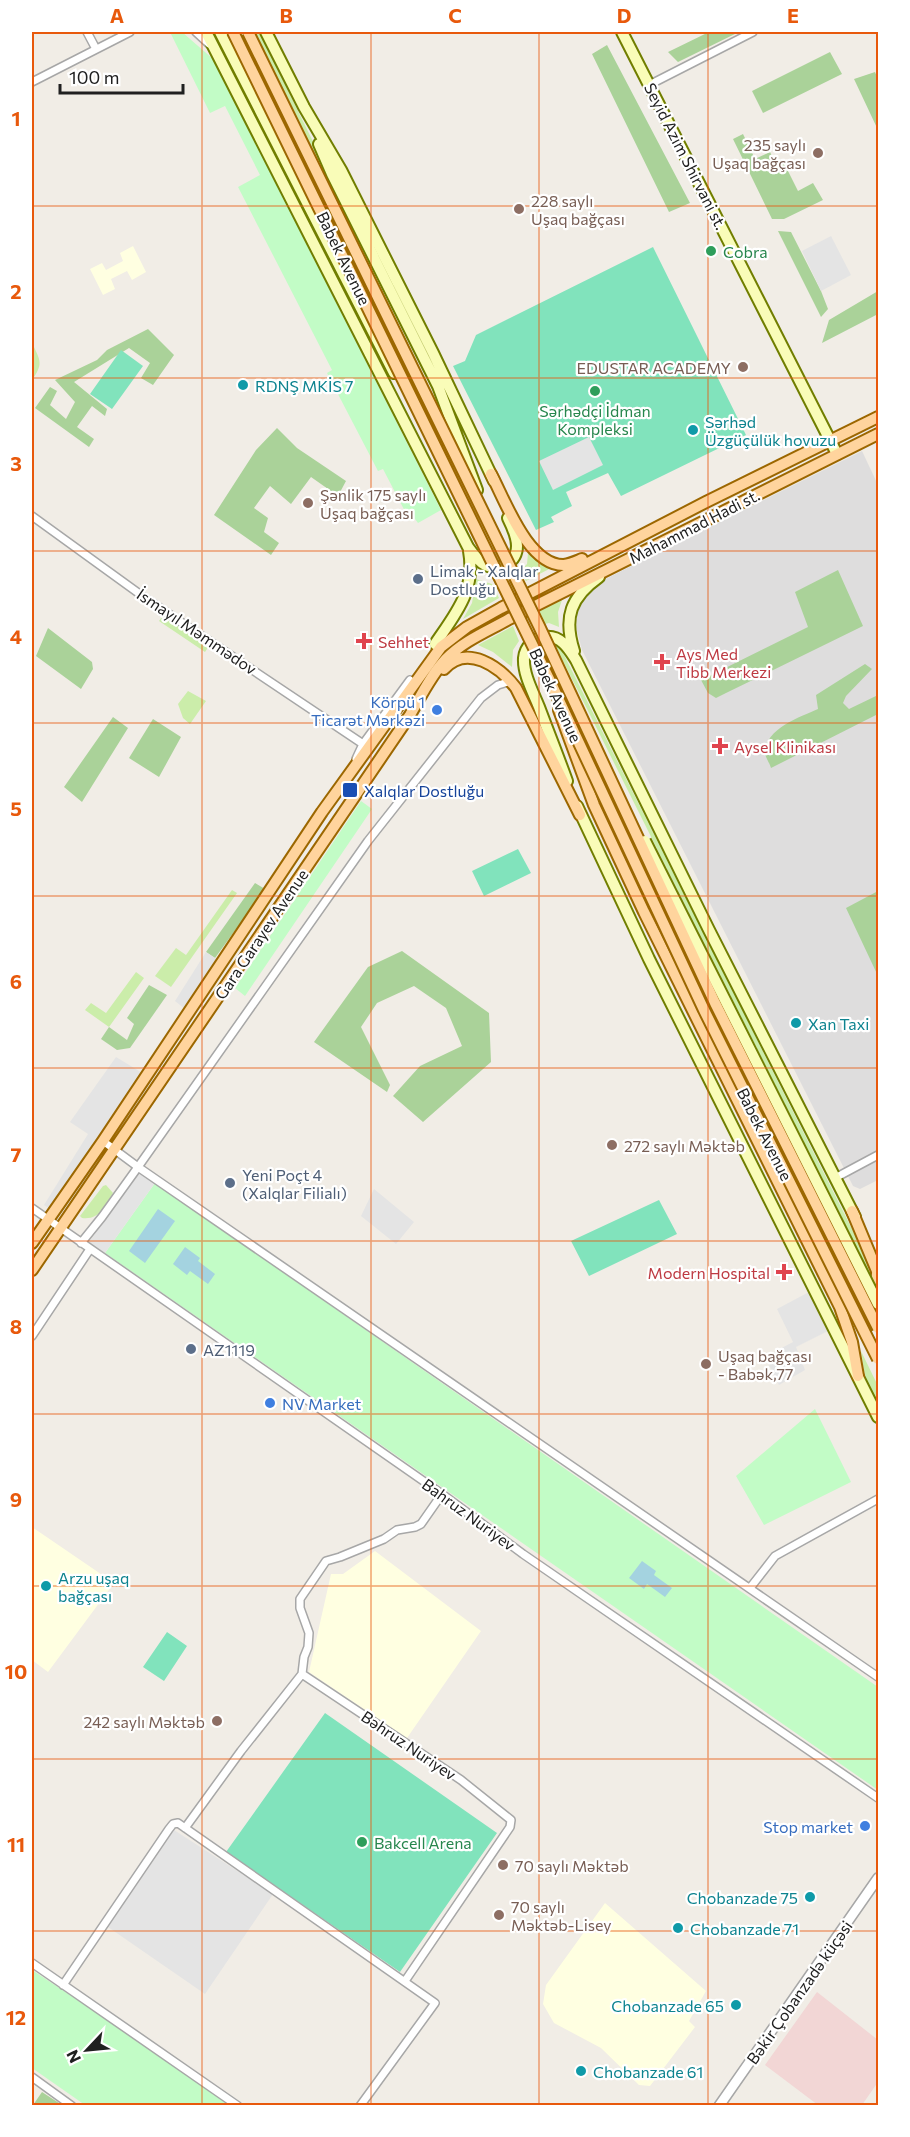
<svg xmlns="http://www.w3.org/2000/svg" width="910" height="2137" font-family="Commissioner,sans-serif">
  <rect width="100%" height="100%" fill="#f1ede6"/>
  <!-- residential -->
  <path fill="#dedddd" d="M862 451 878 485V1180L860 1189 853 1186 582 650 577 631 576 614 583 596 595 584Z"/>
  <!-- commercial -->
  <path fill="#f2d6d5" d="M817 1992 878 2040V2082L862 2105H818L765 2065Z"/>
  <!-- education -->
  <path fill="#ffffe1" d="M133 246 146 272 132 280 127 271 111 279 115 289 103 295 90 269 102 263 106 270 123 261 120 253Z
    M32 1527 114 1583 48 1672 32 1660Z
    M375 1551 481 1631 407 1738 309 1672 331 1574H343Z
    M605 1903 706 1991 689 2021 695 2027 650 2086 639 2085 601 2048 554 2023 543 2004 546 1985Z"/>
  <!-- grass -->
  <path fill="#cbedaa" d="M255 32H259L328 172 325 174Z
    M32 343C40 360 44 363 32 380Z
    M528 553 541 564 553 567 526 581 520 571 527 564Z
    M476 579 492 584 499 598 463 619 472 603Z
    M564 594 558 612 559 627 549 623 545 624 538 609Z
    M164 614 209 646 205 652 159 621Z
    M513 626 519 641 513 650 512 667 493 652 478 645Z
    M554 643 559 645 856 1237 875 1275 872 1278Z
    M188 691 206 701 190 724 183 718 178 704Z
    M232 890 237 893 171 987 155 976 176 948 186 955Z
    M136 972 144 978 109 1027 85 1010 91 1003 106 1013Z
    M106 1185 113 1193C104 1207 100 1220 82 1218L80 1216 103 1186Z
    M861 1351 878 1386V1404L865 1377Z"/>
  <!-- forest -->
  <path fill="#aad299" d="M709 32H739L678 62 668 52Z
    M607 45 690 203 669 212 592 54Z
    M830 52 842 74 763 113 752 91Z
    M875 72 878 79V130L854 79Z
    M743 134 755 159 770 152 775 162 782 159 798 191 813 183 823 200 784 219H772L733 139Z
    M778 231 791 232 821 291 828 309 821 317Z
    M878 291V314L822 343 829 320Z
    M148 329 174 355 153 385 141 378 150 363 129 348 74 382 107 409 105 416 92 406 77 427 94 439 89 447 35 408 50 387 57 391 50 405 66 419 75 402 55 380 97 360 107 350Z
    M277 428 297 448 346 481 338 496 311 477 291 504 270 486 254 508 268 518 264 532 279 543 271 555 214 515 256 450Z
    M838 570 863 626 726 693 716 698 708 693 701 680 808 627 795 592Z
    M48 628 92 662 93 669 81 689 36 656Z
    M865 664 872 669 846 696 843 703 849 709 876 696 878 701V714L771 768C770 764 766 758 765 754 764 729 800 717 818 709L816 695Z
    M113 717 128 728 82 802 64 787Z
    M153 719 181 737 159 777 129 758Z
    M255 883 265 889 215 958 206 952Z
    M878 891V976L846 908Z
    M402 951 489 1013 491 1062 423 1122 393 1096 420 1066 462 1046 446 1008 414 986 377 1003 361 1027 390 1085 387 1092 314 1042 368 967Z
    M149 985 167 995 130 1048 117 1050 101 1039 109 1027 127 1040 134 1024 127 1018Z
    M42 2092 62 2105H33Z"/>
  <!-- park -->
  <path fill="#c2fcc6" d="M170 32H182L213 59 441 510 418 523 415 519 410 521 383 469 378 471 327 373 332 370 238 187 260 175 225 106 210 113Z
    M361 801 372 809 245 996 235 988Z
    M155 1183 878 1687V1790L105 1253Z
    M815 1409 851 1482 764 1525 736 1476Z
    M32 1970 237 2105H85L32 2068Z"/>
  <!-- pitch -->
  <path fill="#81e3bc" d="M653 247 746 435 621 496 608 473 566 492 572 506 551 517 554 522 536 530 453 366 465 361 476 335Z
    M121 350 143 366 112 409 90 394Z
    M518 849 531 873 484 896 472 871Z
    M659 1200 677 1234 589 1276 571 1241Z
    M167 1632 187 1646 164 1681 143 1667Z
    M325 1713 497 1833 400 1972 226 1852Z"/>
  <!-- parking -->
  <path fill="#e4e4e4" d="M831 236 851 275 821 291 802 251Z
    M589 437 603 465 553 490 539 461Z
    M206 952 218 960 185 1009 175 1001Z
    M116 1057 144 1074 50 1209 44 1205 88 1134 70 1122Z
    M139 1173 155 1183 105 1253 89 1242Z
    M374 1189 414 1222 396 1244 361 1216Z
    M809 1292 830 1330 796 1347 805 1370 779 1385 769 1365 773 1360 772 1353 793 1342 777 1309Z
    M174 1830 273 1894 205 1994 108 1927Z"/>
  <!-- water -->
  <path fill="#a4d3e0" d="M158 1209 175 1221 145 1263 129 1251Z
    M185 1247 200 1258 198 1261 215 1274 208 1284 190 1271 187 1275 173 1264Z
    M642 1561 656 1571 654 1575 672 1588 665 1597 647 1584 644 1589 629 1578Z"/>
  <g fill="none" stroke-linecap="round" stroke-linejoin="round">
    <!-- minor casing -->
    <g stroke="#a7a7a7" stroke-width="10">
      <path id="minor" d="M87 32 96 49
        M196 32 209 44
        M32 82 130 32
        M649 85 753 32
        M32 516 148 600 363 744
        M356 759 363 744 410 680
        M103 1141 138 1167 878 1677
        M835 1178 878 1155
        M32 1208 442 1494 523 1554 878 1798
        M81 1243 102 1217 138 1167 368 841 481 698 498 685 511 681
        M32 1336 90 1249
        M750 1588 775 1556 878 1499
        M302 1674 461 1780 511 1820 510 1827 405 1981
        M185 1828 241 1751 302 1674 304 1657 308 1647 309 1633 300 1608V1599L326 1561 340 1557 384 1539 397 1530 415 1527 421 1524 442 1494
        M32 1963 238 2106
        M63 1985 169 1829 173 1824 178 1823 435 2003 360 2106
        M32 2077 72 2106"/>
    </g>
    <!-- tertiary casing -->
    <g stroke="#a7a7a7" stroke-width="12">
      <path id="tertiary" d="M719 2106 878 1878"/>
    </g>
    <!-- secondary casing -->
    <g stroke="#717e00" stroke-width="14">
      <path id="secondary" d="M206 32 468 547C473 554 478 561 485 565 500 572 517 562 517 546 517 536 512 526 508 518
        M220 32 394 373
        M266 32 304 107 341 170 433 353 494 481
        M622 32 837 454
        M319 144 332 174 438 386 477 490
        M435 644C456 613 476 590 469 551
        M574 651C563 617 571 597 599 577
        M567 781C558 756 548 731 539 707 533 692 523 674 524 658 525 647 534 638 545 637 561 635 569 649 576 660L709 930 855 1217
        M577 806 649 959 878 1417"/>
    </g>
    <!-- primary casing -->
    <g stroke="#9c6700" stroke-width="14">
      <path id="primary" d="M491 474C505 500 528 566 564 565 571 564 577 561 582 559
        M444 669C467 643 500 667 516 688L580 815
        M559 710 594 805 644 912 840 1307 852 1342 858 1376
        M32 1243 103 1141 322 812 441 647 467 627 501 608 706 502 878 417
        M32 1270 410 715C421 696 431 675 446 659 463 641 488 631 509 619L878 434
        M842 1297C861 1306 878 1291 877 1271L852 1211"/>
    </g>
    <!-- minor -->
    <use href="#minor" stroke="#fff" stroke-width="7"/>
    <!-- tertiary -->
    <use href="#tertiary" stroke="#fff" stroke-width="9"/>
    <!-- secondary -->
    <use href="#secondary" stroke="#f9fcb8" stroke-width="10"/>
    <!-- primary -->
    <use href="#primary" stroke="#ffd49d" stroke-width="10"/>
    <!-- secondary-bridge casing -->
    <g stroke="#717e00" stroke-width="14" stroke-linecap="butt">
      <path id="secondary-bridge" d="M645 841 878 1304"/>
    </g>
    <!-- primary-bridge casing -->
    <g stroke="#9c6700" stroke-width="14" stroke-linecap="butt">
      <path id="primary-bridge" d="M233 32 550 681 704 1010 878 1359
        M248 32 539 626 715 1003 878 1328"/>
    </g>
    <!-- secondary-bridge -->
    <use href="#secondary-bridge" stroke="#f9fcb8" stroke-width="10"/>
    <!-- primary-bridge -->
    <use href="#primary-bridge" stroke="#ffd49d" stroke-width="10"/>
  </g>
  <!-- grid -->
  <path fill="none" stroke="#e8590c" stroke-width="1.5" stroke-opacity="0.55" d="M202 32V2106M371 32V2106M539 32V2106M708 32V2106M32 206H878M32 378H878M32 551H878M32 723H878M32 896H878M32 1068H878M32 1241H878M32 1414H878M32 1586H878M32 1759H878M32 1931H878"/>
  <!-- markers -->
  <g fill="#8d6e63" stroke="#fff" stroke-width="2">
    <circle cx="818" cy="153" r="6"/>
    <circle cx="519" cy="209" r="6"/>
    <circle cx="743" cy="367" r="6"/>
    <circle cx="308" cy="503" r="6"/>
    <circle cx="612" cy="1145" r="6"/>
    <circle cx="706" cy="1364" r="6"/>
    <circle cx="217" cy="1721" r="6"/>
    <circle cx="503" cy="1865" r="6"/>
    <circle cx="499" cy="1915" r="6"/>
  </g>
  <g fill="#2e9e5b" stroke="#fff" stroke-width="2">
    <circle cx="711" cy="251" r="6"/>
    <circle cx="595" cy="391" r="6"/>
    <circle cx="362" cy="1842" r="6"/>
  </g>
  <g fill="#0f9aa8" stroke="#fff" stroke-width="2">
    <circle cx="243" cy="385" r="6"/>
    <circle cx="693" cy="430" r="6"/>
    <circle cx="796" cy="1023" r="6"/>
    <circle cx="46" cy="1586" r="6"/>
    <circle cx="810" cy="1897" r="6"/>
    <circle cx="678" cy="1928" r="6"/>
    <circle cx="736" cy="2005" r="6"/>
    <circle cx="581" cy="2071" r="6"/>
  </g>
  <g fill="#5c6f8a" stroke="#fff" stroke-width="2">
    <circle cx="418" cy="579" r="6"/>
    <circle cx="230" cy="1183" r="6"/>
    <circle cx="191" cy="1349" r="6"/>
  </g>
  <g fill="#e0444e" stroke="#fff" stroke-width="2">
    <path d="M361 632h6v6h6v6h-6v6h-6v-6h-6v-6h6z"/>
    <path d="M659 653h6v6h6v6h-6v6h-6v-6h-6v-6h6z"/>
    <path d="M717 737h6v6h6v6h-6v6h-6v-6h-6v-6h6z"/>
    <path d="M781 1263h6v6h6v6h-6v6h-6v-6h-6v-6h6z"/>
  </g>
  <g fill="#3f7fe0" stroke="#fff" stroke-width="2">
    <circle cx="437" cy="710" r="6"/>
    <circle cx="270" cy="1403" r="6"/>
    <circle cx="865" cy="1826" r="6"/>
  </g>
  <rect fill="#1a4fb4" stroke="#fff" stroke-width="2" x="342" y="782" width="16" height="16" rx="3"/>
  <g text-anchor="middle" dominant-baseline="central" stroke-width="4.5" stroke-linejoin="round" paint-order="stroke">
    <!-- education labels -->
    <g font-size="16" fill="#785e54" stroke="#fff" text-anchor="start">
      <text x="806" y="144" text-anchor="end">235 saylı<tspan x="806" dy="18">Uşaq bağçası</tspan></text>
      <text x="531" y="200">228 saylı<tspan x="531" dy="18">Uşaq bağçası</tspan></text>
      <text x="731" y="367" text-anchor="end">EDUSTAR ACADEMY</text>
      <text x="320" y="494">Şənlik 175 saylı<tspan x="320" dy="18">Uşaq bağçası</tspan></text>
      <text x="624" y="1145">272 saylı Məktəb</text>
      <text x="718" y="1355">Uşaq bağçası<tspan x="718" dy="18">- Babək,77</tspan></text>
      <text x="205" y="1721" text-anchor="end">242 saylı Məktəb</text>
      <text x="515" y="1865">70 saylı Məktəb</text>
      <text x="511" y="1906">70 saylı<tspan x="511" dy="18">Məktəb-Lisey</tspan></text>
    </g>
    <!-- street labels -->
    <g font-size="16" fill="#202020" stroke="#fff">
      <text transform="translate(686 156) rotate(63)">Seyid Azim Shirvani st.</text>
      <text transform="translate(344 258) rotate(64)">Babek Avenue</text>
      <text transform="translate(694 526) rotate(-27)">Mahammad Hadi st.</text>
      <text transform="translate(197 631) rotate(34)">İsmayıl Məmmədov</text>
      <text transform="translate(556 695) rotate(65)">Babek Avenue</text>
      <text transform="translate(261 934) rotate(-56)">Gara Garayev Avenue</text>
      <text transform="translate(765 1134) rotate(63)">Babek Avenue</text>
      <text transform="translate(469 1514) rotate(36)">Bahruz Nuriyev</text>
      <text transform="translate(409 1745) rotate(34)">Bəhruz Nuriyev</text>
      <text transform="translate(799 1992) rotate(-55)">Bəkir Çobanzadə küçəsi</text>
    </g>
    <!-- leisure labels -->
    <g font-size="16" fill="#27864d" stroke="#fff" text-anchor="start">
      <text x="723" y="251">Cobra</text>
      <text x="595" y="410" text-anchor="middle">Sərhədçi İdman<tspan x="595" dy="18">Kompleksi</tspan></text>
      <text x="374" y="1842">Bakcell Arena</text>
    </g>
    <!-- culture labels -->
    <g font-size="16" fill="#0d838f" stroke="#fff" text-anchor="start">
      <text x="255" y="385">RDNŞ MKİS 7</text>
      <text x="705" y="421">Sərhəd<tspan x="705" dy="18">Üzgüçülük hovuzu</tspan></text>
      <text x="808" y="1023">Xan Taxi</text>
      <text x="58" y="1577">Arzu uşaq<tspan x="58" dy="18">bağçası</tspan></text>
      <text x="798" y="1897" text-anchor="end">Chobanzade 75</text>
      <text x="690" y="1928">Chobanzade 71</text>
      <text x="724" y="2005" text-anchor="end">Chobanzade 65</text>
      <text x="593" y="2071">Chobanzade 61</text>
    </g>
    <!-- service labels -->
    <g font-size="16" fill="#4e5e75" stroke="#fff" text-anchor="start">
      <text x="430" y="570">Limak - Xalqlar<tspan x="430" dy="18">Dostluğu</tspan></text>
      <text x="242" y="1174">Yeni Poçt 4<tspan x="242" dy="18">(Xalqlar Filialı)</tspan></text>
      <text x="203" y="1349">AZ1119</text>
    </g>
    <!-- health labels -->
    <g font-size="16" fill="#be3a42" stroke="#fff" text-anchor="start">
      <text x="378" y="641">Sehhet</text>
      <text x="676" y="653">Ays Med<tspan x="676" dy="18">Tibb Merkezi</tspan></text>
      <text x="734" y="746">Aysel Klinikası</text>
      <text x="770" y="1272" text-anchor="end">Modern Hospital</text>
    </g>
    <!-- shop labels -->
    <g font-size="16" fill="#366cbe" stroke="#fff" text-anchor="end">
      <text x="425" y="701">Körpü 1<tspan x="425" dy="18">Ticarət Mərkəzi</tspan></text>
      <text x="282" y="1403" text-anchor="start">NV Market</text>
      <text x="853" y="1826">Stop market</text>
    </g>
    <!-- transit labels -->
    <g font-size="16" fill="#164399" stroke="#fff" text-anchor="start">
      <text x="364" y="790">Xalqlar Dostluğu</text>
    </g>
  </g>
  <!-- border -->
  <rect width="910" height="2137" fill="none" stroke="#ffffff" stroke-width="66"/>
  <!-- north arrow -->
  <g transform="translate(87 2050) rotate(244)" stroke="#ffffff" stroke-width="4.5" paint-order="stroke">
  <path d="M0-4.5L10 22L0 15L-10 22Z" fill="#202020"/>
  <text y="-9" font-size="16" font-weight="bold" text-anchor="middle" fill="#202020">N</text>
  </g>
  <!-- scale -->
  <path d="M60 84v9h123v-9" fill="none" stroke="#202020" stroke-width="3"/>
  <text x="69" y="84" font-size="18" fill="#202020" stroke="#ffffff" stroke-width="4.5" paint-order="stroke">100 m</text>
  <rect x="33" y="33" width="844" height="2071" fill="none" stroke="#e8590c" stroke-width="2"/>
  <g font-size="20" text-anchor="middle" font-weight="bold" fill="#e8590c">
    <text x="117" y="23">A</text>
    <text x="286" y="23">B</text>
    <text x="455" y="23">C</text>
    <text x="624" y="23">D</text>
    <text x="793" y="23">E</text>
    <text x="16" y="126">1</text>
    <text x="16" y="299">2</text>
    <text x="16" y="471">3</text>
    <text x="16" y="644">4</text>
    <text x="16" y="816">5</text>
    <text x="16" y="989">6</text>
    <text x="16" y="1162">7</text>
    <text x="16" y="1334">8</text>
    <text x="16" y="1507">9</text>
    <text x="16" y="1679">10</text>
    <text x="16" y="1852">11</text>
    <text x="16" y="2025">12</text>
  </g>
</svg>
